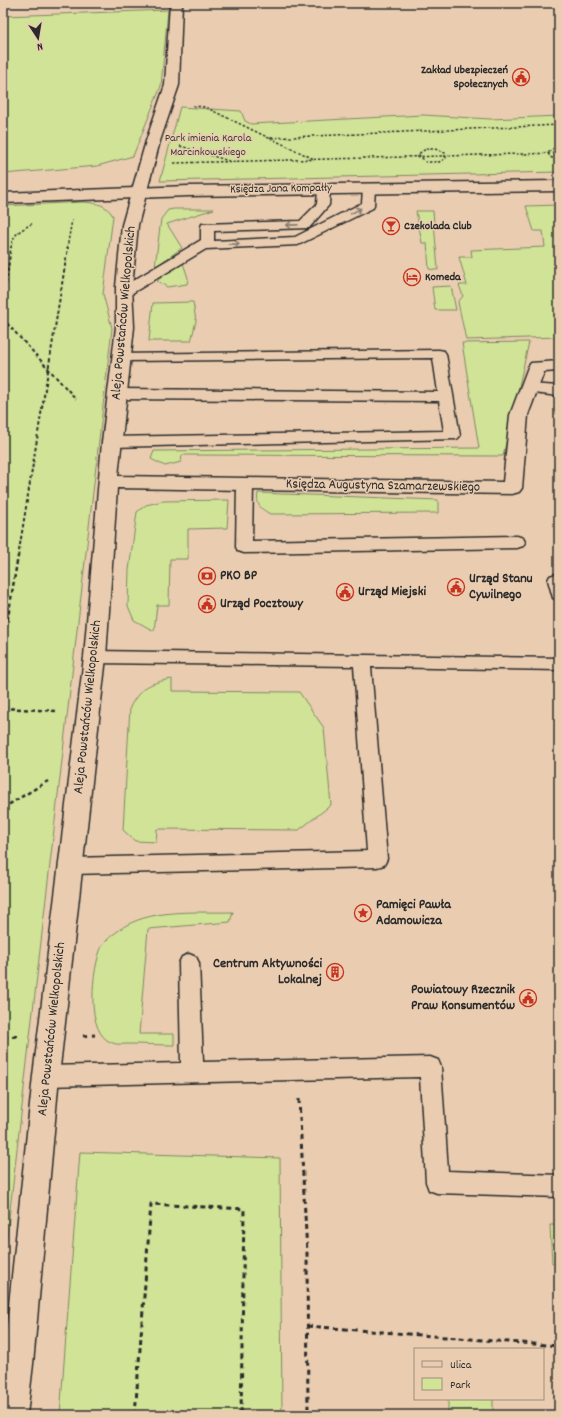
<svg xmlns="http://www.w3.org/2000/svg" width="562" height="1418" font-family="Dekko,sans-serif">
  <rect width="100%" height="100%" fill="#eacdb1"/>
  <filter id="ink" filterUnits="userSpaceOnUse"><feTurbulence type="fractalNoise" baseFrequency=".025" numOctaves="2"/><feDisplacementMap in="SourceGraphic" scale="8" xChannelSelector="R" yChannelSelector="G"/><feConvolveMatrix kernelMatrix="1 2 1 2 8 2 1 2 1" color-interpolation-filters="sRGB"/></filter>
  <g filter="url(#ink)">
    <!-- green -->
    <path fill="#d0e397" stroke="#7e8761" d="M168 10 161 86 133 156 97 166 3 174V16Z
      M180 107 241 111 245 121 251 124 423 115 490 119 559 116V172L160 181Z
      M83 202C97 203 106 204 113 216L103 294 112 328 3 1270V206Z
      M559 205V337L466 340 458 302 463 296 459 285H467L459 257H472L471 250 545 247 543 231H534L526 206Z
      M174 209H214L167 224 182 248 155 267 161 219 168 210Z
      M416 211H433L438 270 429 269 427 243H422Z
      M183 263 188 278 187 284 167 287 157 281 175 266Z
      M451 286 456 310H435L432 287Z
      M193 302 196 321 191 341H149L153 303Z
      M529 342 503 456 182 455 181 462 165 466 151 459 154 451 479 448 462 343Z
      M258 493 438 500V513L270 514C260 508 256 505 258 493Z
      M229 500 227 528 188 529V559H170L169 605H157L154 631 134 620 128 606 129 570 137 512 146 505 163 501Z
      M172 679V691L299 692 324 728 331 805 299 830 157 829 156 842 135 841 123 830 130 707C141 687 149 683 172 679Z
      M233 912 230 922 148 929 139 1034H174V1045C159 1045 144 1044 128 1044 124 1044 117 1045 113 1043 84 1035 92 967 102 946 106 939 119 930 125 926 156 908 200 913 233 912Z
      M80 1152 280 1158 282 1415H60Z
      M550 1225H559V1264L552 1263Z
      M448 1399H493V1415H448Z"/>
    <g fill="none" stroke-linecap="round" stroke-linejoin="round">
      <!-- lane casing -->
      <g stroke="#2b2b2b" stroke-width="3">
        <path id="lane" d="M324 185 330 189 329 205 309 228 214 231V241L295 237 362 203 363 189 369 185 375 189 374 205 373 208 298 245 206 249 129 295H119L117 292 119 289 201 240V227L202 224 300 221 317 204 318 189Z
          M439 350 444 351 446 354 460 436 457 439 111 447 106 445 103 442 106 439 111 437 444 431 439 401 117 399 112 397 110 394 112 391 117 389 438 392 433 358 122 361 117 360 115 357 117 354Z
          M529 384 559 386V396L524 392 522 389 524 386Z
          M245 479 251 480 253 484 252 541 517 536 523 538 525 542 523 546 517 548 244 553 238 551 236 547 237 484 239 480Z
          M556 574H559V600L553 598 548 580 550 576Z
          M95 651 559 658V670L371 667 387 859 384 865 377 867 70 874 63 872 60 866 63 860 70 858 367 851 354 666 95 663 89 662 86 657 89 652Z
          M189 954 196 957 199 963 203 1062 430 1057 438 1060 441 1067 448 1171 559 1175V1197L437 1193 429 1190 426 1182 420 1077 46 1086 38 1083 35 1076 38 1069 46 1066 181 1063 179 963 182 957Z"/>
      </g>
      <!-- street casing -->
      <g stroke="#2b2b2b" stroke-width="3">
        <path id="street" d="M170 3H182L179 85 160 141 138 225 132 287 134 327 118 476 503 482 510 415 528 367 531 363 559 361V371L544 372 528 415 522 488 519 492 512 494 117 488 106 657 59 1076 33 1364 27 1415H3V1362L33 1076 84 657 102 442 116 327V287L122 225 146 141 165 85Z"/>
      </g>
      <!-- secondary casing -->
      <g stroke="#2b2b2b" stroke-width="3">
        <path id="secondary" d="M559 181V191L188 196 3 203V193L188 186Z"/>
      </g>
      <!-- path-far3 -->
      <path stroke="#2b2b2b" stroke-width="1.5" stroke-dasharray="2.5 2" stroke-linecap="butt" d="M193 106 205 107 269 138 559 125
        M270 138 314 159
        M180 146 229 161
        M426 149H435L445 153 446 158 439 162H426L418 154Z
        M557 160 550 157 548 153 552 149 559 148
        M174 163 559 153
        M11 248C13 233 20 231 33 223
        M67 248 72 220"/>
      <!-- path-far2 -->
      <path stroke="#2b2b2b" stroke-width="2" stroke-dasharray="3.5 2.5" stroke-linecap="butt" d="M3 289 6 283 11 247
        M3 319 76 399
        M18 557 68 247"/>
      <!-- path-far1 -->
      <path stroke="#2b2b2b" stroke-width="2.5" stroke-dasharray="4 3" stroke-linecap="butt" d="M3 648 18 556
        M3 708 57 711
        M3 808 48 781"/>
      <!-- path -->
      <path stroke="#2b2b2b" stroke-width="3" stroke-dasharray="5 4" stroke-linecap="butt" d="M83 1036 95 1035
        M3 1037 18 1036
        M299 1099 307 1253 308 1415
        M307 1326 559 1346
        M135 1415 151 1204 244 1209 241 1415"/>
      <!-- lane -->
      <use href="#lane" fill="#eacdb1" fill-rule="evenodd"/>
      <!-- street -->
      <use href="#street" fill="#eacdb1" fill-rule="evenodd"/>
      <!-- secondary -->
      <use href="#secondary" fill="#eacdb1" fill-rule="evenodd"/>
    </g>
    <!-- one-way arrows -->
    <defs><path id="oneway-shaft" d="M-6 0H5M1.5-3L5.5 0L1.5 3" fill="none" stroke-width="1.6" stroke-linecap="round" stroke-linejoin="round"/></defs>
    <g stroke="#8a7c6e">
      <use href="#oneway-shaft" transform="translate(356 211) rotate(-28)"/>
      <use href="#oneway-shaft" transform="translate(292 225) rotate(179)"/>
      <use href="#oneway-shaft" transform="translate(234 244) rotate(-2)"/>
    </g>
  </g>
  <!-- icons -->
  <defs>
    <g id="civic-ring" transform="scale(0.9)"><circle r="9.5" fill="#eacdb1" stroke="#c8321e" stroke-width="1.5"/><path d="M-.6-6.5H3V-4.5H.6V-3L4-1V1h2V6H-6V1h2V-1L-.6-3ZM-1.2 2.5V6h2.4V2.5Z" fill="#c8321e"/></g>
    <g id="bar-ring" transform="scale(0.9)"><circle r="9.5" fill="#eacdb1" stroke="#c8321e" stroke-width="1.5"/><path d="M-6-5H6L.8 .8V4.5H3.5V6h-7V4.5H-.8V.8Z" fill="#c8321e"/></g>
    <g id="hotel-ring" transform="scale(0.9)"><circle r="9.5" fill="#eacdb1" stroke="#c8321e" stroke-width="1.5"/><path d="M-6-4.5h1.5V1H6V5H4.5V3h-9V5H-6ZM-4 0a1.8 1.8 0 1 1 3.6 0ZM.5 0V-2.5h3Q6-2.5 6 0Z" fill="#c8321e"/></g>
    <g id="bank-ring" transform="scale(0.9)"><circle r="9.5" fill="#eacdb1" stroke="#c8321e" stroke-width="1.5"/><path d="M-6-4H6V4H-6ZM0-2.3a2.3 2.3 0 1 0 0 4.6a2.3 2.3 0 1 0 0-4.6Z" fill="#c8321e"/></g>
    <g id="sight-ring" transform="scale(0.9)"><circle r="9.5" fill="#eacdb1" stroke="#c8321e" stroke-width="1.5"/><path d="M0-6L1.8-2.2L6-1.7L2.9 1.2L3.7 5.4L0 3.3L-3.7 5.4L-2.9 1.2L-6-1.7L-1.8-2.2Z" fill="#c8321e"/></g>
    <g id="building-ring" transform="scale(0.9)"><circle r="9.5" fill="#eacdb1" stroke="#c8321e" stroke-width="1.5"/><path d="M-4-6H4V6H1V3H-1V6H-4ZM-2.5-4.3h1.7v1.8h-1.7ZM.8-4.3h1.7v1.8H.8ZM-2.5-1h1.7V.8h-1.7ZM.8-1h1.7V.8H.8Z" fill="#c8321e"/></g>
  </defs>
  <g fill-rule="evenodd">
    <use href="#civic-ring" x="521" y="77"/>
    <use href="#bar-ring" x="391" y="226"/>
    <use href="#hotel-ring" x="412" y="277"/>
    <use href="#bank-ring" x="207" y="576"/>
    <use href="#civic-ring" x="456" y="587"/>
    <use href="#civic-ring" x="345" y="592"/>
    <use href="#civic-ring" x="207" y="604"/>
    <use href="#sight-ring" x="363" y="913"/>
    <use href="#building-ring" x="335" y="972"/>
    <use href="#civic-ring" x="528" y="998"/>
  </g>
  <g text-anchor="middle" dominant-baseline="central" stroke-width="3" stroke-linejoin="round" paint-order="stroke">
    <!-- far-poi labels -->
    <g font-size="12" font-weight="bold" fill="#2b2b2b" stroke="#eacdb1" text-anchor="start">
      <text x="508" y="70" text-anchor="end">Zakład Ubezpieczeń<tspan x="508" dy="14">Społecznych</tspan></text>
      <text x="404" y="226">Czekolada Club</text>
      <text x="425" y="277">Komeda</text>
    </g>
    <!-- far-park labels -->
    <g font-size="12" fill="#3c3d36" stroke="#eacdb1">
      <text x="208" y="138">Park imienia Karola<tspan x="208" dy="14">Marcinkowskiego</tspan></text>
    </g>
    <!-- far-street labels -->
    <g font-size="12" fill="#2b2b2b" stroke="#eacdb1">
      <text transform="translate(281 189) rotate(-1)">Księdza Jana Kompałły</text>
    </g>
    <!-- street labels -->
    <g font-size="14" fill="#2b2b2b" stroke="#eacdb1">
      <text transform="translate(124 313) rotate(-85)">Aleja Powstańców Wielkopolskich</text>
      <text transform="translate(383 486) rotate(1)">Księdza Augustyna Szamarzewskiego</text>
      <text transform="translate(88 707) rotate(-84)">Aleja Powstańców Wielkopolskich</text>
      <text transform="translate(52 1029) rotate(-84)">Aleja Powstańców Wielkopolskich</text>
    </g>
    <!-- poi labels -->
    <g font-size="14" font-weight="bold" fill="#2b2b2b" stroke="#eacdb1" text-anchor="start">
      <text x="220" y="576">PKO BP</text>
      <text x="469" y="579">Urząd Stanu<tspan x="469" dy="16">Cywilnego</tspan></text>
      <text x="358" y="592">Urząd Miejski</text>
      <text x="220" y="604">Urząd Pocztowy</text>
      <text x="376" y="905">Pamięci Pawła<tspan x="376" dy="16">Adamowicza</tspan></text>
      <text x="322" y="964" text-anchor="end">Centrum Aktywności<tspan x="322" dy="16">Lokalnej</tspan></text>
      <text x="515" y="990" text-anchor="end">Powiatowy Rzecznik<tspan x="515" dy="16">Praw Konsumentów</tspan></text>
    </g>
  </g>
  <!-- margin -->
  <rect width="562" height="1418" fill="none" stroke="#eacdb1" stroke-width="16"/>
  <rect x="8" y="8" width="546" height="1402" fill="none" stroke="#2b2b2b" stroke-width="1.5" filter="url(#ink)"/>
  <!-- legend -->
  <rect x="414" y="1348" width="130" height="52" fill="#eacdb1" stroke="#9e8c7b"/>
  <rect x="422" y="1361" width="20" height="6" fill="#eacdb1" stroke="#9e8c7b"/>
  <text x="450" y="1368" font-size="12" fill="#2b2b2b">Ulica</text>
  <rect x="422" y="1378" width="20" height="12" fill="#d0e397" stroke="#9e8c7b"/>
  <text x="450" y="1388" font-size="12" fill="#2b2b2b">Park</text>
  <!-- north arrow -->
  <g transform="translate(38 38) rotate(168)" stroke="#eacdb1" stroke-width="3" paint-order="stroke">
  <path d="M0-3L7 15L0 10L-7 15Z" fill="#2b2b2b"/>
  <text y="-6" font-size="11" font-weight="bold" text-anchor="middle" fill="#2b2b2b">N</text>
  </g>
</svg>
